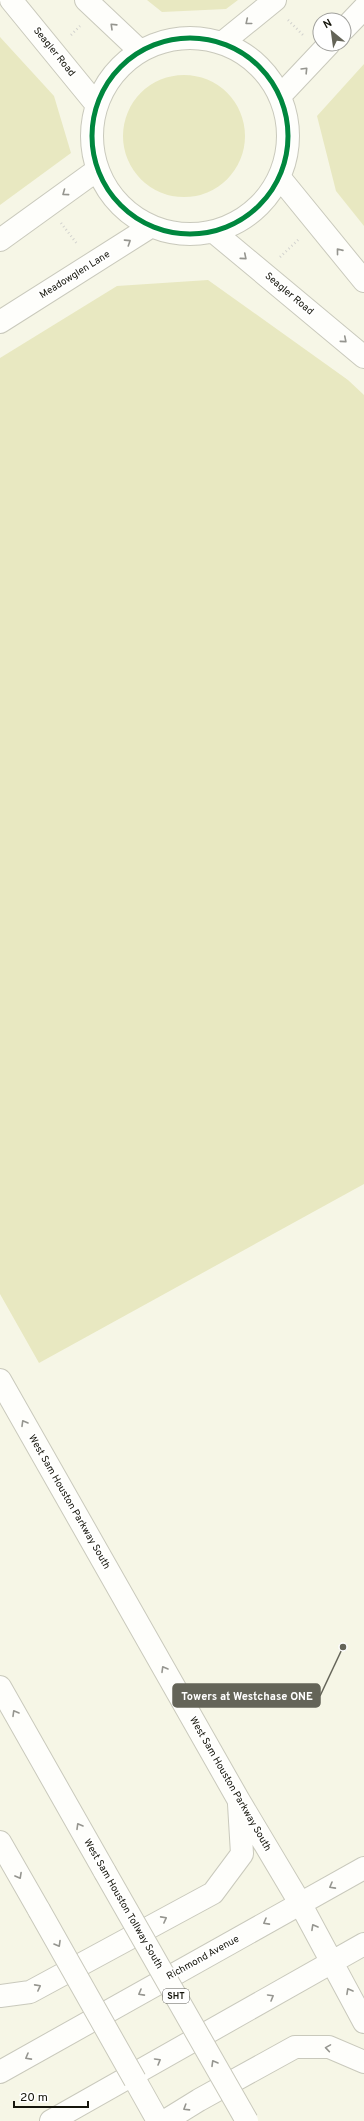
<svg xmlns="http://www.w3.org/2000/svg" width="364" height="2121" font-family="Overpass,sans-serif">
  <rect width="100%" height="100%" fill="#f6f6e6"/>
  <!-- green -->
  <path fill="#e8e8c1" d="M147 0H238L226 9 162 12Z
    M0 37 54 96 71 153 0 205Z
    M364 64V226L336 191 317 116Z
    M123 136a61 61 0 1 1 122 0a61 61 0 1 1-122 0Z
    M208 280 348 380 364 395V1184L39 1363 0 1294V358L117 286Z"/>
  <g fill="none" stroke-linecap="round" stroke-linejoin="round">
    <!-- tertiary casing -->
    <g stroke="#c9c9bc" stroke-width="24">
      <path id="tertiary" d="M11 0 96 104
        M86 0 140 51
        M344 29 364 8
        M92 136a98 98 0 1 1 196 0a98 98 0 1 1-196 0Z
        M222 43 275 0
        M280 96 329 44
        M280 178 364 281
        M214 232 364 357
        M0 240 97 170
        M0 322 150 227"/>
    </g>
    <!-- secondary casing -->
    <g stroke="#c9c9bc" stroke-width="24">
      <path id="secondary" d="M0 1380 238 1799 300 1903 364 2022
        M0 1996 30 1992 213 1893 242 1854 239 1804
        M0 2072 364 1868
        M51 2121 364 1944
        M165 2121 199 2100 295 2047H329L364 2062"/>
    </g>
    <!-- motorway casing -->
    <g stroke="#c9c9bc" stroke-width="24">
      <path id="motorway" d="M0 1687 105 1872
        M0 1842 39 1910
        M135 2080 158 2121"/>
    </g>
    <!-- path -->
    <path stroke="#d2d2ce" stroke-width="2.5" stroke-dasharray="1 3" stroke-linecap="butt" d="M288 20 304 36
      M71 35 80 26
      M61 223 78 245
      M280 257 300 238"/>
    <!-- tertiary -->
    <use href="#tertiary" stroke="#fefefb" stroke-width="22"/>
    <!-- secondary -->
    <use href="#secondary" stroke="#fefefb" stroke-width="22"/>
    <!-- motorway -->
    <use href="#motorway" stroke="#fefefb" stroke-width="22"/>
    <!-- motorway-bridge casing -->
    <g stroke="#c9c9bc" stroke-width="24" stroke-linecap="butt">
      <path id="motorway-bridge" d="M105 1872 247 2121
        M39 1910 135 2080"/>
    </g>
    <!-- motorway-bridge -->
    <use href="#motorway-bridge" stroke="#fefefb" stroke-width="22"/>
    <!-- cycleway casing -->
    <g stroke="#fff" stroke-width="8">
      <path id="cycleway" d="M92 136a98 98 0 1 1 196 0a98 98 0 1 1-196 0Z"/>
    </g>
    <!-- cycleway -->
    <use href="#cycleway" stroke="#00873e" stroke-width="5"/>
  </g>
  <!-- one-way arrows -->
  <defs><path id="oneway-chevron" d="M-2-3.5L2.5 0L-2 3.5" fill="none" stroke-width="1.6" stroke-linecap="round" stroke-linejoin="round"/></defs>
  <g stroke="#95958f">
    <use href="#oneway-chevron" transform="translate(248 22) rotate(141)"/>
    <use href="#oneway-chevron" transform="translate(113 26) rotate(-136)"/>
    <use href="#oneway-chevron" transform="translate(305 70) rotate(-46)"/>
    <use href="#oneway-chevron" transform="translate(65 193) rotate(144)"/>
    <use href="#oneway-chevron" transform="translate(128 242) rotate(-33)"/>
    <use href="#oneway-chevron" transform="translate(339 251) rotate(-129)"/>
    <use href="#oneway-chevron" transform="translate(244 257) rotate(40)"/>
    <use href="#oneway-chevron" transform="translate(344 340) rotate(40)"/>
    <use href="#oneway-chevron" transform="translate(24 1423) rotate(-120)"/>
    <use href="#oneway-chevron" transform="translate(164 1669) rotate(-120)"/>
    <use href="#oneway-chevron" transform="translate(15 1713) rotate(-120)"/>
    <use href="#oneway-chevron" transform="translate(79 1826) rotate(-120)"/>
    <use href="#oneway-chevron" transform="translate(19 1876) rotate(61)"/>
    <use href="#oneway-chevron" transform="translate(332 1886) rotate(151)"/>
    <use href="#oneway-chevron" transform="translate(164 1919) rotate(-28)"/>
    <use href="#oneway-chevron" transform="translate(266 1922) rotate(151)"/>
    <use href="#oneway-chevron" transform="translate(314 1927) rotate(-119)"/>
    <use href="#oneway-chevron" transform="translate(58 1944) rotate(60)"/>
    <use href="#oneway-chevron" transform="translate(38 1987) rotate(-28)"/>
    <use href="#oneway-chevron" transform="translate(349 1991) rotate(-119)"/>
    <use href="#oneway-chevron" transform="translate(141 1993) rotate(151)"/>
    <use href="#oneway-chevron" transform="translate(271 1997) rotate(-30)"/>
    <use href="#oneway-chevron" transform="translate(328 2048) rotate(-171)"/>
    <use href="#oneway-chevron" transform="translate(28 2057) rotate(151)"/>
    <use href="#oneway-chevron" transform="translate(158 2061) rotate(-30)"/>
    <use href="#oneway-chevron" transform="translate(214 2063) rotate(-120)"/>
    <use href="#oneway-chevron" transform="translate(186 2108) rotate(148)"/>
  </g>
  <g text-anchor="middle" dominant-baseline="central" stroke-width="4" stroke-linejoin="round" paint-order="stroke">
    <!-- shield labels -->
    <rect fill="#fff" stroke="#5b5b54" stroke-width="1" x="163" y="1989" width="26" height="14" rx="3"/>
    <g font-size="9" font-weight="bold" fill="#15150b">
      <text x="176" y="1996">SHT</text>
    </g>
    <!-- street labels -->
    <g font-size="10" fill="#15150b" stroke="#fff">
      <text transform="translate(54 52) rotate(51)">Seagler Road</text>
      <text transform="translate(75 275) rotate(-32)">Meadowglen Lane</text>
      <text transform="translate(289 294) rotate(40)">Seagler Road</text>
      <text transform="translate(69 1502) rotate(60)">West Sam Houston Parkway South</text>
      <text transform="translate(230 1784) rotate(60)">West Sam Houston Parkway South</text>
      <text transform="translate(123 1904) rotate(60)">West Sam Houston Tollway South</text>
      <text transform="translate(203 1958) rotate(-29)">Richmond Avenue</text>
    </g>
  </g>
  <!-- callouts -->
  <path fill="none" stroke="#646458" stroke-width="1.5" d="M343 1647L320 1696"/>
  <circle fill="#646458" stroke="#fff" stroke-width="1.5" cx="343" cy="1647" r="4"/>
  <rect fill="#646458" stroke="#646458" stroke-width="1.5" x="173" y="1684" width="147" height="23" rx="4"/>
  <g font-size="11" text-anchor="middle" font-weight="bold" fill="#fff">
    <text x="247" y="1700">Towers at Westchase ONE</text>
  </g>
  <!-- north arrow -->
  <g transform="translate(332 32) rotate(331)"><circle r="19" fill="#ffffff" stroke="#a1a19d"/>
  <path d="M0-3L7 15L0 10L-7 15Z" fill="#646458"/>
  <text y="-6" font-size="11" font-weight="bold" text-anchor="middle" fill="#15150b">N</text>
  </g>
  <!-- scale -->
  <path d="M14 2101v6h74v-6" fill="none" stroke="#15150b" stroke-width="2"/>
  <text x="20" y="2101" font-size="12" fill="#15150b" stroke="#ffffff" stroke-width="3" paint-order="stroke">20 m</text>
</svg>
